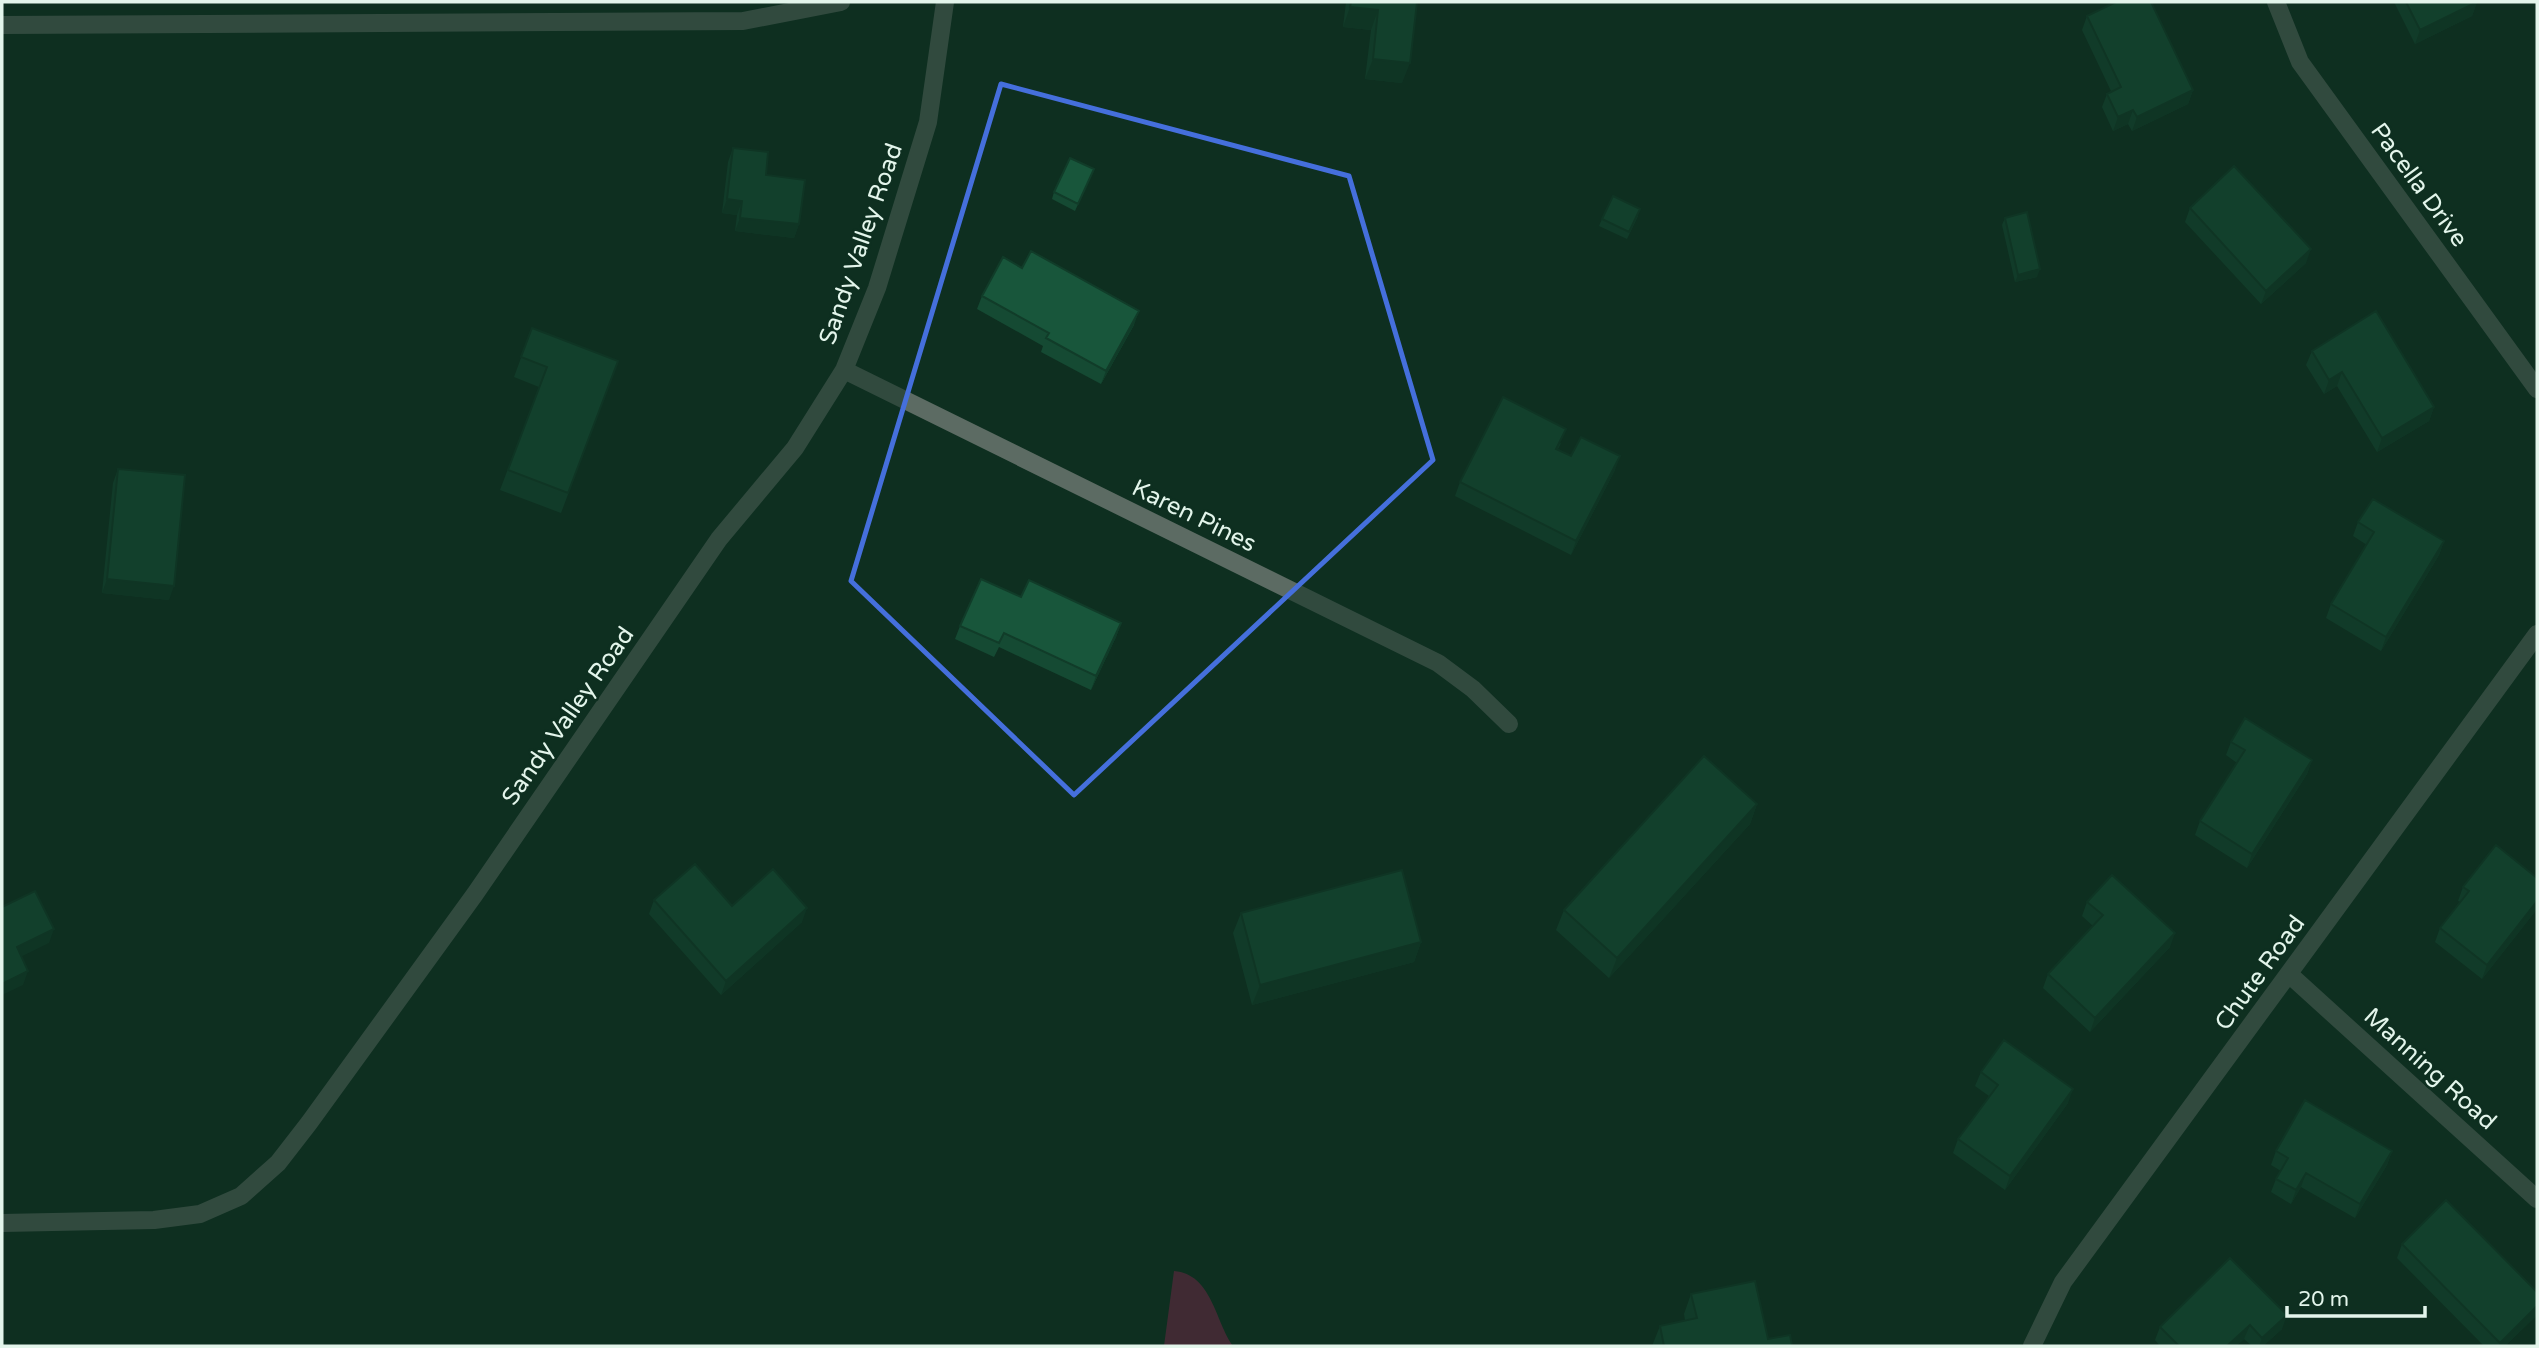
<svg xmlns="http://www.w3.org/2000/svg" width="2539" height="1348" font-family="'Varela Round',sans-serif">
  <rect width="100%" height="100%" fill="#0e2f20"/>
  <!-- green -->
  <path fill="#7d2549" d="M1174 1271C1212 1274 1215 1321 1233 1346H1164Z"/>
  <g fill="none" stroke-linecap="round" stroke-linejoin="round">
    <!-- street -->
    <path stroke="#5c6b63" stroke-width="18" d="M2276 2 2300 62 2537 389
      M2 25 743 21 841 2
      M844 370 1438 663 1473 689 1509 724
      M2290 975 2537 1199
      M2 1223 154 1220 200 1214 241 1196 278 1163 309 1123 475 894 719 539 795 448 844 370 877 288 928 122 945 2
      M2032 1346 2063 1282 2537 634"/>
  </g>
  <!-- wall -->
  <path fill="#154a33" d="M1346 2H1417L1402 83 1365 79 1371 30 1343 27Z
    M2394 2H2477L2472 16 2415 44Z
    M2087 16 2193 90 2188 104 2132 131 2128 124 2113 131 2102 107 2107 94 2111 91 2082 30Z
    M733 148 766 175 799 224 794 238 735 231 737 215 722 213 728 162Z
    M1094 169 1075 211 1052 199 1054 192Z
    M2190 208 2306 263 2261 304 2185 222Z
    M1638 216 1627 239 1599 226 1602 219Z
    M2005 218 2037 277 2015 282 2002 225Z
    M1022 268 1134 325 1101 384 1041 352 1043 346 977 309 982 296Z
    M532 328 618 361 561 513 500 490 539 387 514 377Z
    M2312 351 2434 407 2429 421 2377 452 2337 386 2324 394 2306 365Z
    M1561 443 1558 449 1571 456 1615 470 1571 555 1455 496 1460 482Z
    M118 469 169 600 102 593 113 483Z
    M2358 522 2444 541 2439 555 2381 651 2326 618 2331 604 2367 545 2353 536Z
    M1021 597 1121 623 1116 637 1091 690 999 647 994 657 955 639 960 626Z
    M2231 742 2312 760 2307 774 2247 868 2195 835 2200 821 2237 763 2226 755Z
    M1757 804 1750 824 1609 978 1556 930 1564 910Z
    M2537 878V909L2482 979 2435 942 2440 928 2461 902 2458 901 2463 887Z
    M654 900 732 906 802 922 721 995 649 914Z
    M2087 902 2170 947 2090 1032 2043 988 2048 974 2093 926 2082 916Z
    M1241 913 1421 942 1414 962 1252 1005 1233 933Z
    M1981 1072 2068 1103 2005 1190 1953 1153 1958 1139 1989 1096 1975 1086Z
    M2276 1151H2392L2387 1165 2355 1218 2301 1187 2291 1204 2271 1192 2276 1179 2281 1171 2271 1165Z
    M2402 1244 2537 1292V1315L2505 1346H2484L2397 1258Z
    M2230 1258 2282 1329 2263 1346H2252L2244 1339 2236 1346H2160L2155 1340 2160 1327Z
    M1691 1294 1768 1339 1792 1346H1652L1660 1326 1685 1320 1684 1314Z"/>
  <!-- shaded-wall -->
  <path fill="#113c29" d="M2477 2 2472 16 2415 44 2420 30Z
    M1350 7 1378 10 1371 30 1343 27Z
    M1373 59 1410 63 1402 83 1365 79Z
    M2193 90 2188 104 2132 131 2137 117Z
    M2133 110 2128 124 2113 131 2118 117Z
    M727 199 742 201 737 215 722 213Z
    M740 218 799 224 794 238 735 231Z
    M2311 249 2306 263 2261 304 2266 291Z
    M2040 269 2037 277 2015 282 2018 275Z
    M1139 311 1134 325 1101 384 1106 371Z
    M2342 372 2337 386 2324 394 2329 380Z
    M2434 407 2429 421 2377 452 2382 438Z
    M1620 456 1615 470 1571 555 1576 541Z
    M2444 541 2439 555 2381 651 2386 637Z
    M107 579 174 586 169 600 102 593Z
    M1121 623 1116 637 1091 690 1096 676Z
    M2312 760 2307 774 2247 868 2252 854Z
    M1757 804 1750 824 1609 978 1617 958Z
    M2537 901V909L2482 979 2487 965Z
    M807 908 802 922 721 995 726 981Z
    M54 929 49 943 12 961 17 947Z
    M2175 933 2170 947 2090 1032 2095 1018Z
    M1421 942 1414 962 1252 1005 1260 985Z
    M28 971 23 985 2 995V984Z
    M2073 1089 2068 1103 2005 1190 2010 1176Z
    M2392 1151 2387 1165 2355 1218 2360 1204Z
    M2306 1173 2301 1187 2291 1204 2296 1190Z
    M2537 1306V1315L2505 1346H2498L2500 1343Z
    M2287 1315 2282 1329 2263 1346H2259L2262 1338Z
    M2250 1325 2244 1339 2236 1346H2227Z"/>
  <!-- building -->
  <path fill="#18563b" stroke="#113c29" stroke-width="2" d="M1351 2H1417L1410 63 1373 59 1378 10 1350 7Z
    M2116 2H2151L2193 90 2137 117 2133 110 2118 117 2107 94 2121 87 2087 16Z
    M2406 2H2477L2420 30Z
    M733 148 768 152 766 175 805 180 799 224 740 218 742 201 727 199Z
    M1070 158 1094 169 1078 204 1054 192Z
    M2234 166 2311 249 2266 291 2190 208Z
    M1613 196 1640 209 1629 232 1602 219Z
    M2027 212 2040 269 2018 275 2005 218Z
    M1031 251 1139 311 1106 371 1046 338 1049 333 982 296 1003 257 1022 268Z
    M2376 311 2434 407 2382 438 2342 372 2329 380 2312 351Z
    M532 328 618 361 568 493 508 470 547 367 521 357Z
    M1503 397 1566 429 1556 449 1571 456 1581 437 1620 456 1576 541 1460 482Z
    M118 469 185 475 174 586 107 579Z
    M2373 499 2444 541 2386 637 2331 604 2374 532 2358 522Z
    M981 579 1021 597 1029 580 1121 623 1096 676 1004 633 999 643 960 626Z
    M2245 718 2312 760 2252 854 2200 821 2245 750 2231 742Z
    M1704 756 1757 804 1617 958 1564 910Z
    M2496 845 2537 878V901L2487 965 2440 928 2469 891 2463 887Z
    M695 864 732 906 773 869 807 908 726 981 654 900Z
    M1402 870 1421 942 1260 985 1241 913Z
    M2112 875 2175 933 2095 1018 2048 974 2103 915 2087 902Z
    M35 891 54 929 17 947 28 971 2 984V907Z
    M2004 1040 2073 1089 2010 1176 1958 1139 1998 1085 1981 1072Z
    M2305 1100 2392 1151 2360 1204 2306 1173 2296 1190 2276 1179 2288 1158 2276 1151Z
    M2446 1200 2537 1292V1306L2500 1343 2402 1244Z
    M2230 1258 2287 1315 2262 1338 2250 1325 2227 1346H2179L2160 1327Z
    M1755 1281 1768 1339 1790 1335 1792 1346H1664L1660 1326 1697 1318 1691 1294Z"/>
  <!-- marked area -->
  <path d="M0 0H2539V1348H0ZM1001 84 1349 176 1433 460 1074 795 851 581Z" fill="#0e2f20" fill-opacity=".55" fill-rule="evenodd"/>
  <path fill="none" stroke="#456fdc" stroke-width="5" stroke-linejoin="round" d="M1001 84 1349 176 1433 460 1074 795 851 581Z"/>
  <g text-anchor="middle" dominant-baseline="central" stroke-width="5" stroke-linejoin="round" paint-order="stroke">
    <!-- street labels -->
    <g font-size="24" fill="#e3f5eb" stroke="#0e2f20">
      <text transform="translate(2419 185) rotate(54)">Pacella Drive</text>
      <text transform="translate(861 244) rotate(-71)">Sandy Valley Road</text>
      <text transform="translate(1194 516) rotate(26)">Karen Pines</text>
      <text transform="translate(568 716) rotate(-55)">Sandy Valley Road</text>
      <text transform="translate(2260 973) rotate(-54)">Chute Road</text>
      <text transform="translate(2430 1069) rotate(42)">Manning Road</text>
    </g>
  </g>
  <!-- border -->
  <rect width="2539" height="1348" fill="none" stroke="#e3f5eb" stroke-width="7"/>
  <!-- scale -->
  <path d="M2287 1306v10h138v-10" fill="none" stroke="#e3f5eb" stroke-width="3.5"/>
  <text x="2298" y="1306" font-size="21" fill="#e3f5eb" stroke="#0e2f20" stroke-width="5" paint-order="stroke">20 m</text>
</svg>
